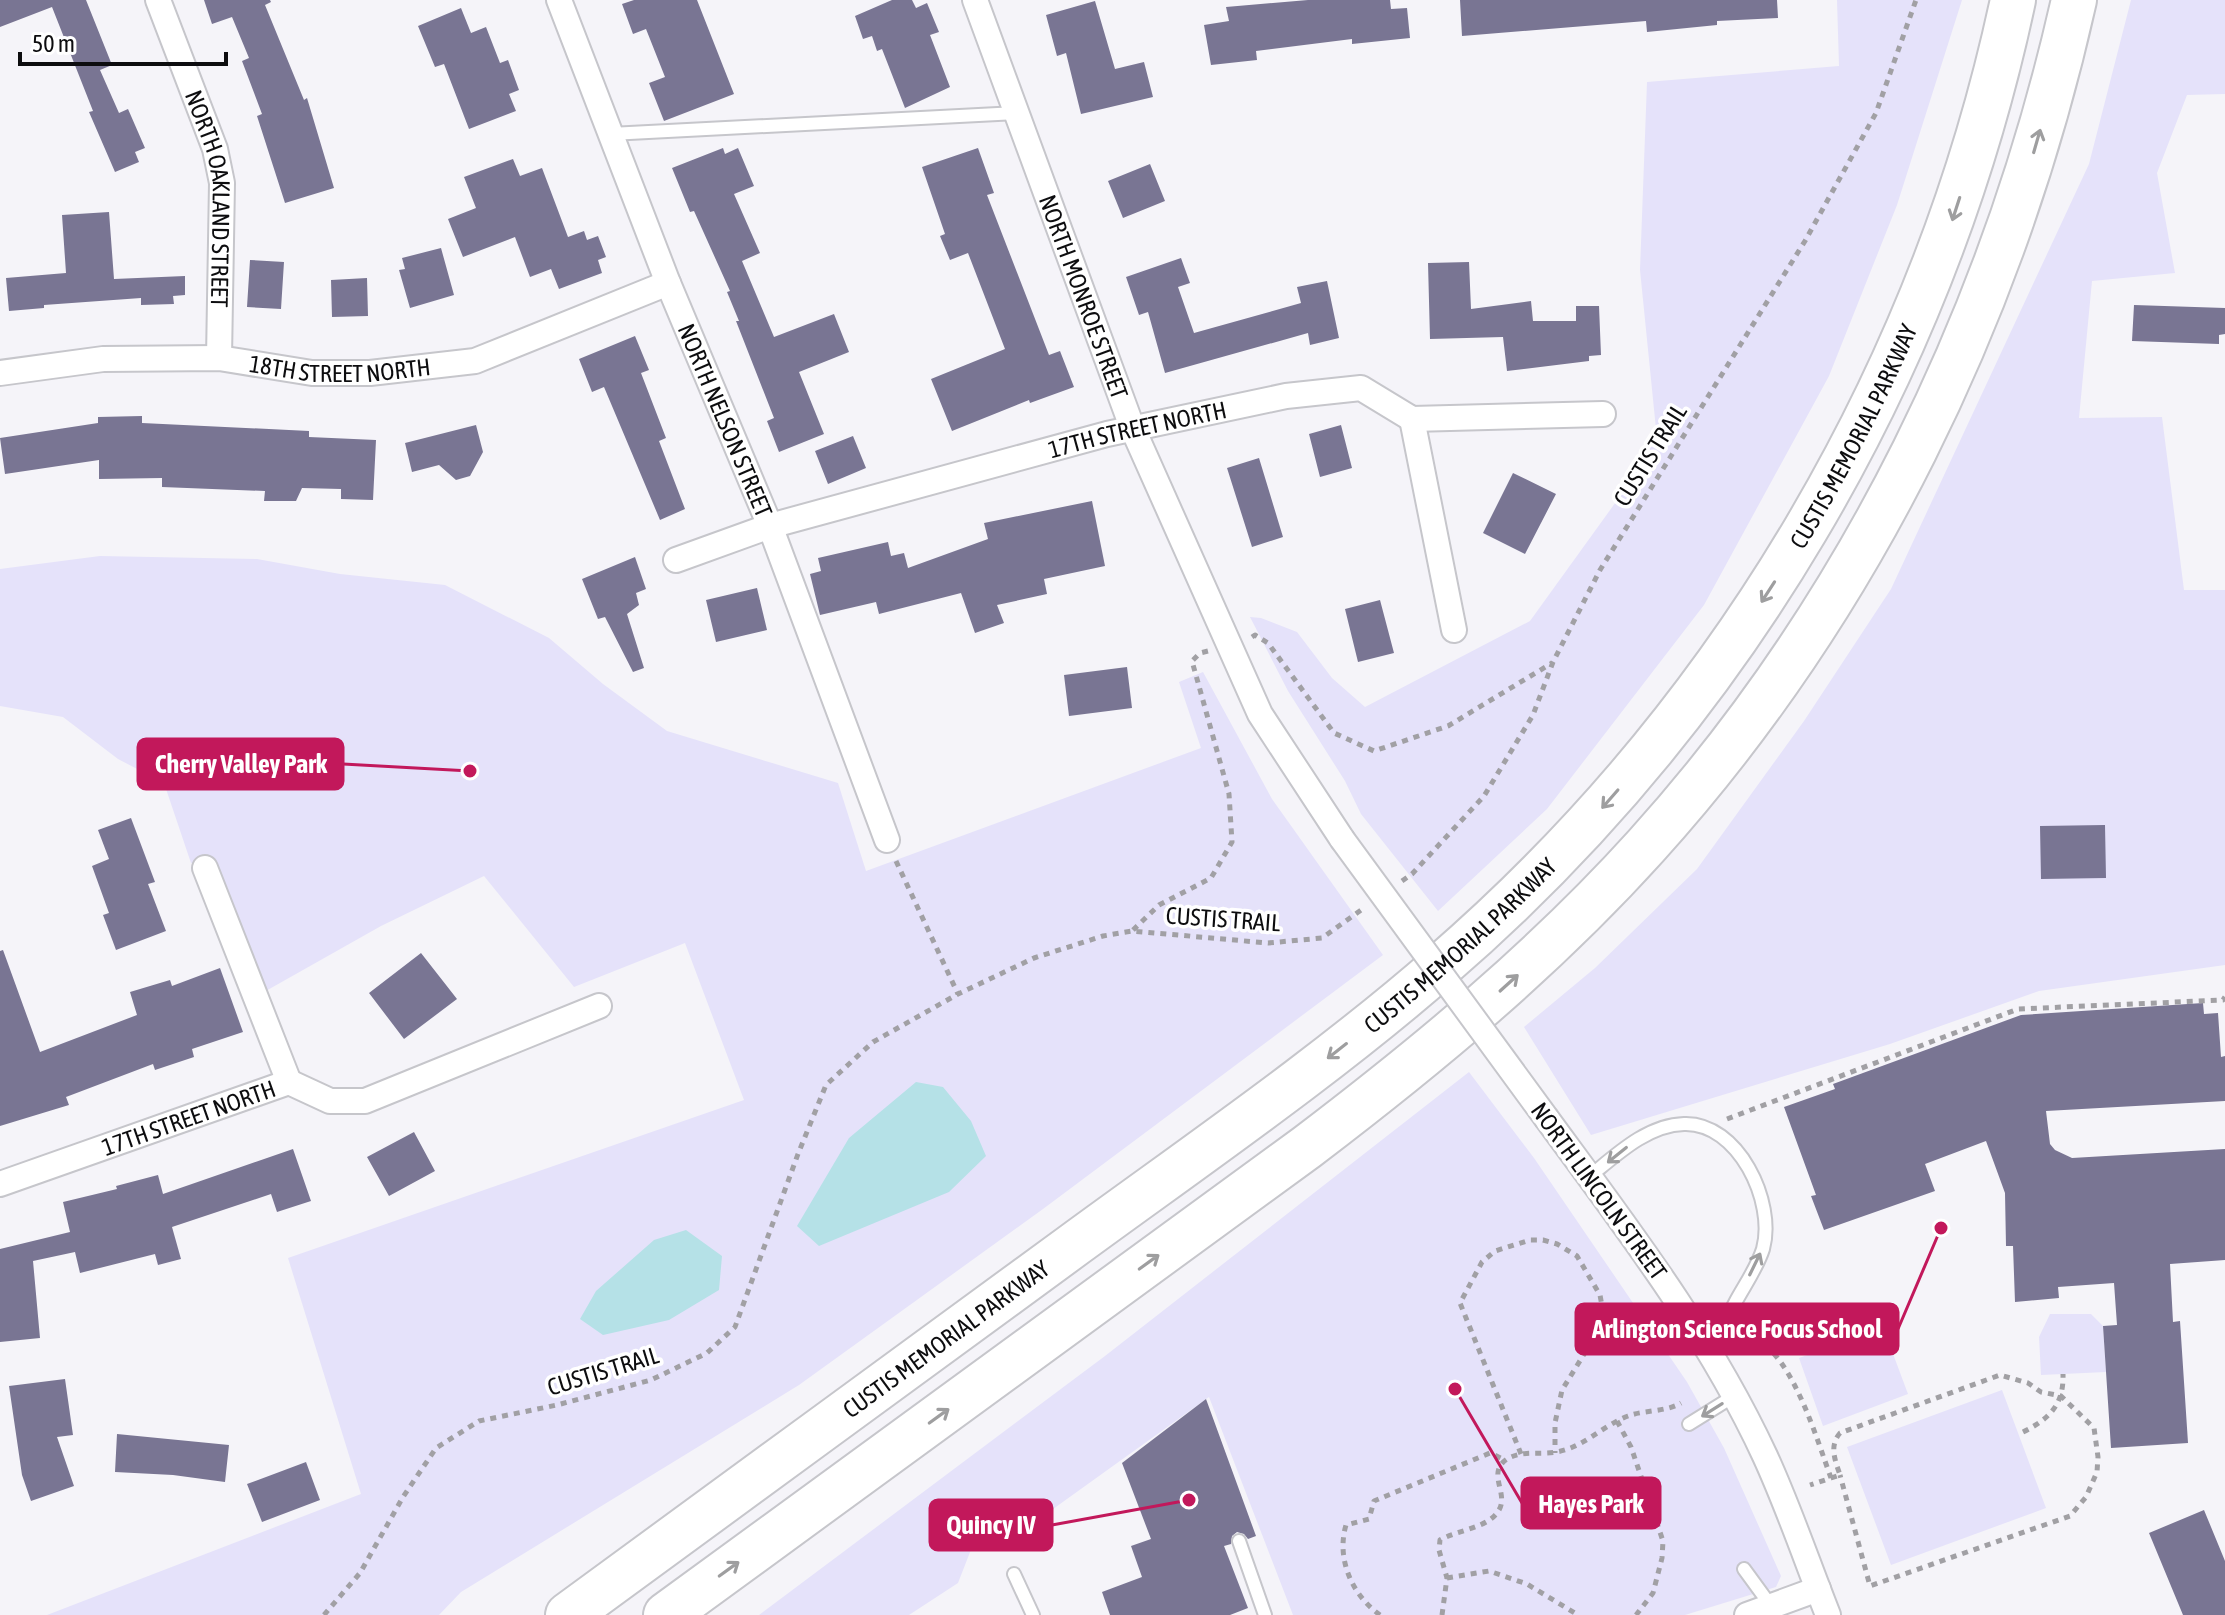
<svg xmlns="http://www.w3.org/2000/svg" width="2225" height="1615" font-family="'Asap Condensed',sans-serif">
  <rect width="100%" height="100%" fill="#f5f4f9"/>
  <!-- green -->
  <path fill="#e5e2fa" d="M1837 0H1962L1897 205 1829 376 1704 605 1547 809 1438 911 1361 814 1345 781 1288 691 1250 617 1261 618 1297 632 1332 678 1365 707 1530 621 1631 481 1656 429 1640 270 1647 82 1839 66Z
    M2131 0H2225V94L2187 95 2157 173 2175 273 2092 281 2079 418 2162 417 2184 590H2225V965L2039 991 1890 1044 1591 1135 1524 1027 1595 968 1697 869 1804 721 1891 589 2089 164Z
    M100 556 257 559 340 574 445 585 549 638 603 684 667 731 838 783 866 871 1201 748 1179 682 1203 672 1272 799 1383 955 1043 1209 799 1385 461 1592 439 1615H47L361 1494 288 1258 744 1100 685 943 574 987 484 876 381 926 264 992 209 860 191 863 164 783 118 759 63 717 0 706V569Z
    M1469 1072 1534 1158 1687 1382 1724 1448 1781 1576 1776 1587 1685 1615H1293L1209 1397 996 1550 991 1545 972 1547 958 1583 909 1615H759L1105 1356Z
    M2050 1314H2091L2103 1326 2106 1372 2041 1375 2039 1337Z
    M1883 1327 1908 1394 1823 1426 1799 1358Z
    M2002 1390 2046 1508 1891 1565 1847 1447Z"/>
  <!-- water -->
  <path fill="#b5e1e7" d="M916 1082 943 1087 971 1121 986 1156 949 1192 819 1246 797 1226 849 1138Z
    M686 1230 722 1256 719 1290 669 1320 603 1335 580 1319 596 1291 654 1240Z"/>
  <!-- building -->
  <path fill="#797593" d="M0 0H86L112 65 100 70 119 113 128 109 145 148 135 152 139 162 115 172 89 112 93 111 52 7 0 27Z
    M204 0H270L271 2 265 5 304 100 307 98 334 188 285 203 257 116 262 114 242 61 249 58 232 17 212 24Z
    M634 0H697L734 94 664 121 649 83 665 77 646 29 633 34 622 4Z
    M892 0H912L916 8 927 3 939 32 930 35 950 87 905 108 882 49 877 51 872 36 863 39 855 16Z
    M1308 0H1390L1391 9 1407 8 1410 38 1352 44V39L1256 51 1257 60 1211 65 1204 25 1229 21 1226 7Z
    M1460 0H1777L1778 18 1717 21V25L1647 32 1646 21 1462 36Z
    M1095 1 1115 69 1144 62 1153 97 1081 114 1066 53 1057 56 1046 15Z
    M461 8 471 33 486 27 500 63 508 60 519 90 509 94 516 111 469 129 444 64 435 67 418 26Z
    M723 148 725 154 738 148 754 186 734 194 760 253 742 261 774 337 834 314 849 352 799 372 824 434 779 452 767 421 774 418 736 321H739L727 292 730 291 694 211 690 212 672 168Z
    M978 148 994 193 987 195 1049 355 1060 351 1074 387 1030 403 1029 400 952 431 931 379 1005 349 968 253 950 260 940 236 945 234 922 167Z
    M513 159 520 176 542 168 568 237 584 231 587 240 598 236 606 257 598 260 602 273 559 289 551 269 530 277 515 237 463 257 448 219 476 208 464 177Z
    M1150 164 1165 201 1123 218 1108 181Z
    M109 212 114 279 185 276V295L173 296 174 304 141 305V298L44 305V308L9 311 6 278 66 273 62 215Z
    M441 248 454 295 410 308 399 270 405 269 402 258Z
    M1181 258 1190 283 1178 287 1194 333 1301 303 1297 287 1327 281 1339 338 1310 345 1308 333 1165 373 1148 312 1139 315 1126 277Z
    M250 260 284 262 281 309 247 307Z
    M1469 262 1471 309 1531 301 1533 321H1576V306H1599L1601 355 1589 356V361L1507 371 1503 337 1430 339 1428 263Z
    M367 278 368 316 332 317 331 280Z
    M2134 305 2225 308V334L2219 335V344L2132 341Z
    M635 336 649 370 641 373 666 438 659 441 685 509 660 520 604 387 592 392 579 359Z
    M142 416V423L309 431V437L376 440 373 500 341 499V489L302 488 296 501H264L265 491 162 487V478L99 479V460L5 474 0 438 98 423V417Z
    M476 425 483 452 470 476 456 480 439 465 412 472 405 443Z
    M1341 425 1352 468 1320 477 1309 434Z
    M853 436 866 468 828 484 815 451Z
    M1259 458 1283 537 1252 547 1227 468Z
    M1513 473 1556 494 1525 554 1483 533Z
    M1092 501 1105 566 1044 579 1047 594 997 605 1004 623 975 633 961 593 879 614 876 602 820 615 810 574 821 571 818 558 888 542 891 556 904 553 908 568 988 539 984 523Z
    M635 557 646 589 636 593 639 605 627 614 644 668 633 672 605 617 598 619 582 579Z
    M757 588 767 630 716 642 706 600Z
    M1380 600 1394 653 1358 662 1345 609Z
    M1127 667 1132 708 1069 716 1064 675Z
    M131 818 155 882 148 884 166 931 116 950 103 915 109 913 92 866 109 859 98 830Z
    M2105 825 2106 878 2041 879 2040 826Z
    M3 950 40 1052 137 1015 130 992 170 980 172 986 220 968 243 1032 192 1049 194 1057 155 1070 153 1064 66 1097 69 1105 0 1126V951Z
    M421 953 457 999 404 1039 369 993Z
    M2203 1003 2204 1014 2218 1013 2221 1057 2225 1056V1101L2046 1111 2050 1144 2055 1150 2072 1158 2225 1149V1260L2170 1264 2173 1322 2180 1321 2188 1443 2111 1448 2103 1326 2117 1325 2114 1283 2058 1287 2059 1298 2015 1302 2013 1246H2006L2005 1193 1986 1141 1925 1164 1935 1191 1824 1230 1811 1196 1816 1195 1784 1107 1835 1089 1833 1084 2021 1015Z
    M414 1132 435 1171 389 1196 367 1157Z
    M293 1149 311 1201 277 1212 271 1194 172 1227 181 1259 158 1265 155 1254 80 1273 75 1252 33 1261 40 1338 0 1342V1249L70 1232 63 1202 117 1189 116 1186 158 1175 163 1194Z
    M65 1379 73 1435 57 1437 74 1486 31 1501 22 1475 9 1386Z
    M1206 1399 1256 1536 1248 1539 1244 1534 1237 1532 1232 1536 1231 1544 1224 1546 1248 1608 1230 1615H1110L1102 1592 1142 1577 1131 1546 1151 1539 1122 1463Z
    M117 1434 229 1445 225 1482 173 1475 115 1472Z
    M306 1462 320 1500 262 1522 247 1484Z
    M2204 1510 2225 1561V1615H2183L2149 1533Z"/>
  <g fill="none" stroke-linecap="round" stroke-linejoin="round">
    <!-- lane casing -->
    <g stroke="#c6c6cb" stroke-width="16">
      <path id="lane" d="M610 134 1017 113
        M1589 1177C1616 1155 1647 1125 1684 1124 1738 1122 1776 1202 1763 1249 1757 1268 1744 1286 1735 1303 1725 1321 1721 1343 1715 1362
        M1689 1424 1734 1396
        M1239 1541 1265 1615
        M1744 1569 1771 1606
        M1014 1574 1033 1615"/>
    </g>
    <!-- street casing -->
    <g stroke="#c6c6cb" stroke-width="28">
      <g id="street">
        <path id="s1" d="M158 0 215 149 222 183 219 358"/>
        <path id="s2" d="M559 0 668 283 770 526 887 840"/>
        <path id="s3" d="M975 0 1132 427 1260 714 1342 839"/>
        <path id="s4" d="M0 373 103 359 219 358 312 373H370L475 361 668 283"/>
        <path d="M1412 419 1454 630"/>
        <path id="s5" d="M676 560 770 526 1107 434 1286 396 1361 388 1412 419 1603 414"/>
        <path d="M205 868 289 1082"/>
        <path d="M1547 1119C1626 1227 1708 1333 1765 1456 1789 1508 1807 1562 1828 1615"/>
        <path id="s6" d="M0 1184 289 1082 330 1101H365L599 1006"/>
        <path d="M1747 1615 1818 1589"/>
      </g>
    </g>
    <!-- highway casing -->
    <g stroke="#c6c6cb" stroke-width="48">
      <g id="highway">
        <path id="s7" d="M568 1615C737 1491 906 1368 1075 1244 1198 1154 1325 1067 1441 966 1730 716 1933 375 2013 0"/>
        <path d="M666 1615 1307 1147C1428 1055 1544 959 1646 846 1861 608 2004 312 2074 0"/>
      </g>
    </g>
    <!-- path -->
    <path stroke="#a1a0a4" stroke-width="5" stroke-dasharray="6 6" stroke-linecap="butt" d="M1252 637 1255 635 1268 643 1334 733 1374 751 1448 726 1552 663
      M896 861 958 994
      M1402 881 1412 874 1484 796 1533 715 1553 662 1600 570 1805 241 1876 113 1916 0
      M1133 930 1159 905 1211 878 1232 842 1229 794 1192 661 1200 653 1208 651
      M1727 1119 2018 1009 2223 1000 2225 997
      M1755 1339C1793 1356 1817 1440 1831 1478L1810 1485
      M1617 1421 1631 1447 1663 1541 1662 1558 1653 1593 1636 1615
      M2023 1432C2049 1419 2064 1405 2063 1374
      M1521 1454 1460 1303 1482 1262 1495 1251 1530 1240H1543L1557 1244 1577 1256 1600 1295 1604 1317 1602 1325 1562 1390 1555 1423V1453
      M1831 1478 1840 1475C1835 1460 1829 1446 1840 1433L2000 1375 2028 1383 2041 1392 2061 1396 2094 1428 2098 1457 2097 1472 2086 1497 2070 1516 1870 1586 1840 1475
      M1447 1578 1489 1571 1527 1584 1578 1615
      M324 1615 360 1573 403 1497 436 1448 479 1421 557 1405 651 1380 707 1353 735 1327 798 1154 826 1085 873 1042 958 994 1034 958 1103 936 1132 931 1268 943 1322 938 1364 908
      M1380 1615C1352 1595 1336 1559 1346 1525L1369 1519 1374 1501 1490 1453 1505 1460
      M1442 1615 1447 1578 1439 1550 1440 1540C1457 1530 1489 1528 1499 1510 1509 1493 1486 1473 1507 1459 1522 1450 1540 1455 1556 1452 1583 1448 1602 1426 1628 1416 1644 1410 1666 1412 1681 1403"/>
    <!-- lane -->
    <use href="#lane" stroke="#fff" stroke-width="12"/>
    <!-- street -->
    <use href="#street" stroke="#fff" stroke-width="24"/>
    <!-- highway -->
    <use href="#highway" stroke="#fff" stroke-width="44"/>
    <!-- street-bridge casing -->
    <g stroke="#c6c6cb" stroke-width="28" stroke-linecap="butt">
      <path id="street-bridge" d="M1342 839 1547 1119"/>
    </g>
    <!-- street-bridge -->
    <use href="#street-bridge" stroke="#fff" stroke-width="24"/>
  </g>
  <!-- one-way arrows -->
  <defs><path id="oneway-shaft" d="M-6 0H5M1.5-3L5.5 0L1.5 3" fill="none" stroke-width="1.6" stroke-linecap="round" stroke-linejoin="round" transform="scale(2)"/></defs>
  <g stroke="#9e9e9f">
    <use href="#oneway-shaft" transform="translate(2037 141) rotate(-74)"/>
    <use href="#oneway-shaft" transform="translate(1956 209) rotate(108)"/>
    <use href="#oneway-shaft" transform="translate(1768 592) rotate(123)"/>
    <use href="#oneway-shaft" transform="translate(1610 799) rotate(131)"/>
    <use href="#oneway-shaft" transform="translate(1509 983) rotate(-42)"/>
    <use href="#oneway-shaft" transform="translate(1337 1051) rotate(142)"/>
    <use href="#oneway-shaft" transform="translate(1617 1155) rotate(141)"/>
    <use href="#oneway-shaft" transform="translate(1149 1262) rotate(-36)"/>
    <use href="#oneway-shaft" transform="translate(1755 1264) rotate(-64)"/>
    <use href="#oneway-shaft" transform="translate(1712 1410) rotate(148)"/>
    <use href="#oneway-shaft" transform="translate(939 1416) rotate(-36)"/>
    <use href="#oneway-shaft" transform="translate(729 1569) rotate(-36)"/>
  </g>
  <g text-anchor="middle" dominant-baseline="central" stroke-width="7" stroke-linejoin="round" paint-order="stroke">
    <!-- street labels -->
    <g font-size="24" fill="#0d0d0f" stroke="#fff">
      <text stroke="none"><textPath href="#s1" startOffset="208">NORTH OAKLAND STREET</textPath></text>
      <text stroke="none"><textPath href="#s3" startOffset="316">NORTH MONROE STREET</textPath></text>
      <text stroke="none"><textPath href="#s4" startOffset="342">18TH STREET NORTH</textPath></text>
      <text stroke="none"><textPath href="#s2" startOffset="452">NORTH NELSON STREET</textPath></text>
      <text stroke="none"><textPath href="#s5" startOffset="480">17TH STREET NORTH</textPath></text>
      <text stroke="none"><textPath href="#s7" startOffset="1764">CUSTIS MEMORIAL PARKWAY</textPath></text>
      <text transform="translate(1650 455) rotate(-58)">CUSTIS TRAIL</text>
      <text transform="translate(1223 919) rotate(4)">CUSTIS TRAIL</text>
      <text stroke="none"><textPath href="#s7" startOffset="1116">CUSTIS MEMORIAL PARKWAY</textPath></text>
      <text stroke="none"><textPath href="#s6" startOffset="200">17TH STREET NORTH</textPath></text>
      <text transform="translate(1599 1191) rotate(54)">NORTH LINCOLN STREET</text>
      <text stroke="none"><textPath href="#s7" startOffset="468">CUSTIS MEMORIAL PARKWAY</textPath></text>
      <text transform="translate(603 1371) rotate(-17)">CUSTIS TRAIL</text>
    </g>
  </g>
  <!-- callouts -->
  <path fill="none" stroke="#c2185b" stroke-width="3" d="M470 771L343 764M1941 1228L1898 1329M1455 1389L1522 1503M1189 1500L1052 1525"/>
  <g fill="#c2185b" stroke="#fff" stroke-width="3">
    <circle cx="470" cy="771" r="8"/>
    <circle cx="1941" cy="1228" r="8"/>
    <circle cx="1455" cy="1389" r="8"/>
    <circle cx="1189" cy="1500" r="8"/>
  </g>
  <g fill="#c2185b" stroke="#c2185b" stroke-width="3">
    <rect x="138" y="739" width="205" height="50" rx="8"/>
    <rect x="1576" y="1304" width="322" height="50" rx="8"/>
    <rect x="1522" y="1478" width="138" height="50" rx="8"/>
    <rect x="930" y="1500" width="122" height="50" rx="8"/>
  </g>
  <g font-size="26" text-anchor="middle" font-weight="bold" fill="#fff">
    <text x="241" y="773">Cherry Valley Park</text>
    <text x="1737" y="1338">Arlington Science Focus School</text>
    <text x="1591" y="1513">Hayes Park</text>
    <text x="991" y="1534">Quincy IV</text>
  </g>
  <!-- scale -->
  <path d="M20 52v12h206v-12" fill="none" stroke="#0d0d0f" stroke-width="4"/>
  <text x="32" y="52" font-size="24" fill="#0d0d0f" stroke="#ffffff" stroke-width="6" paint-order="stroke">50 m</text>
</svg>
